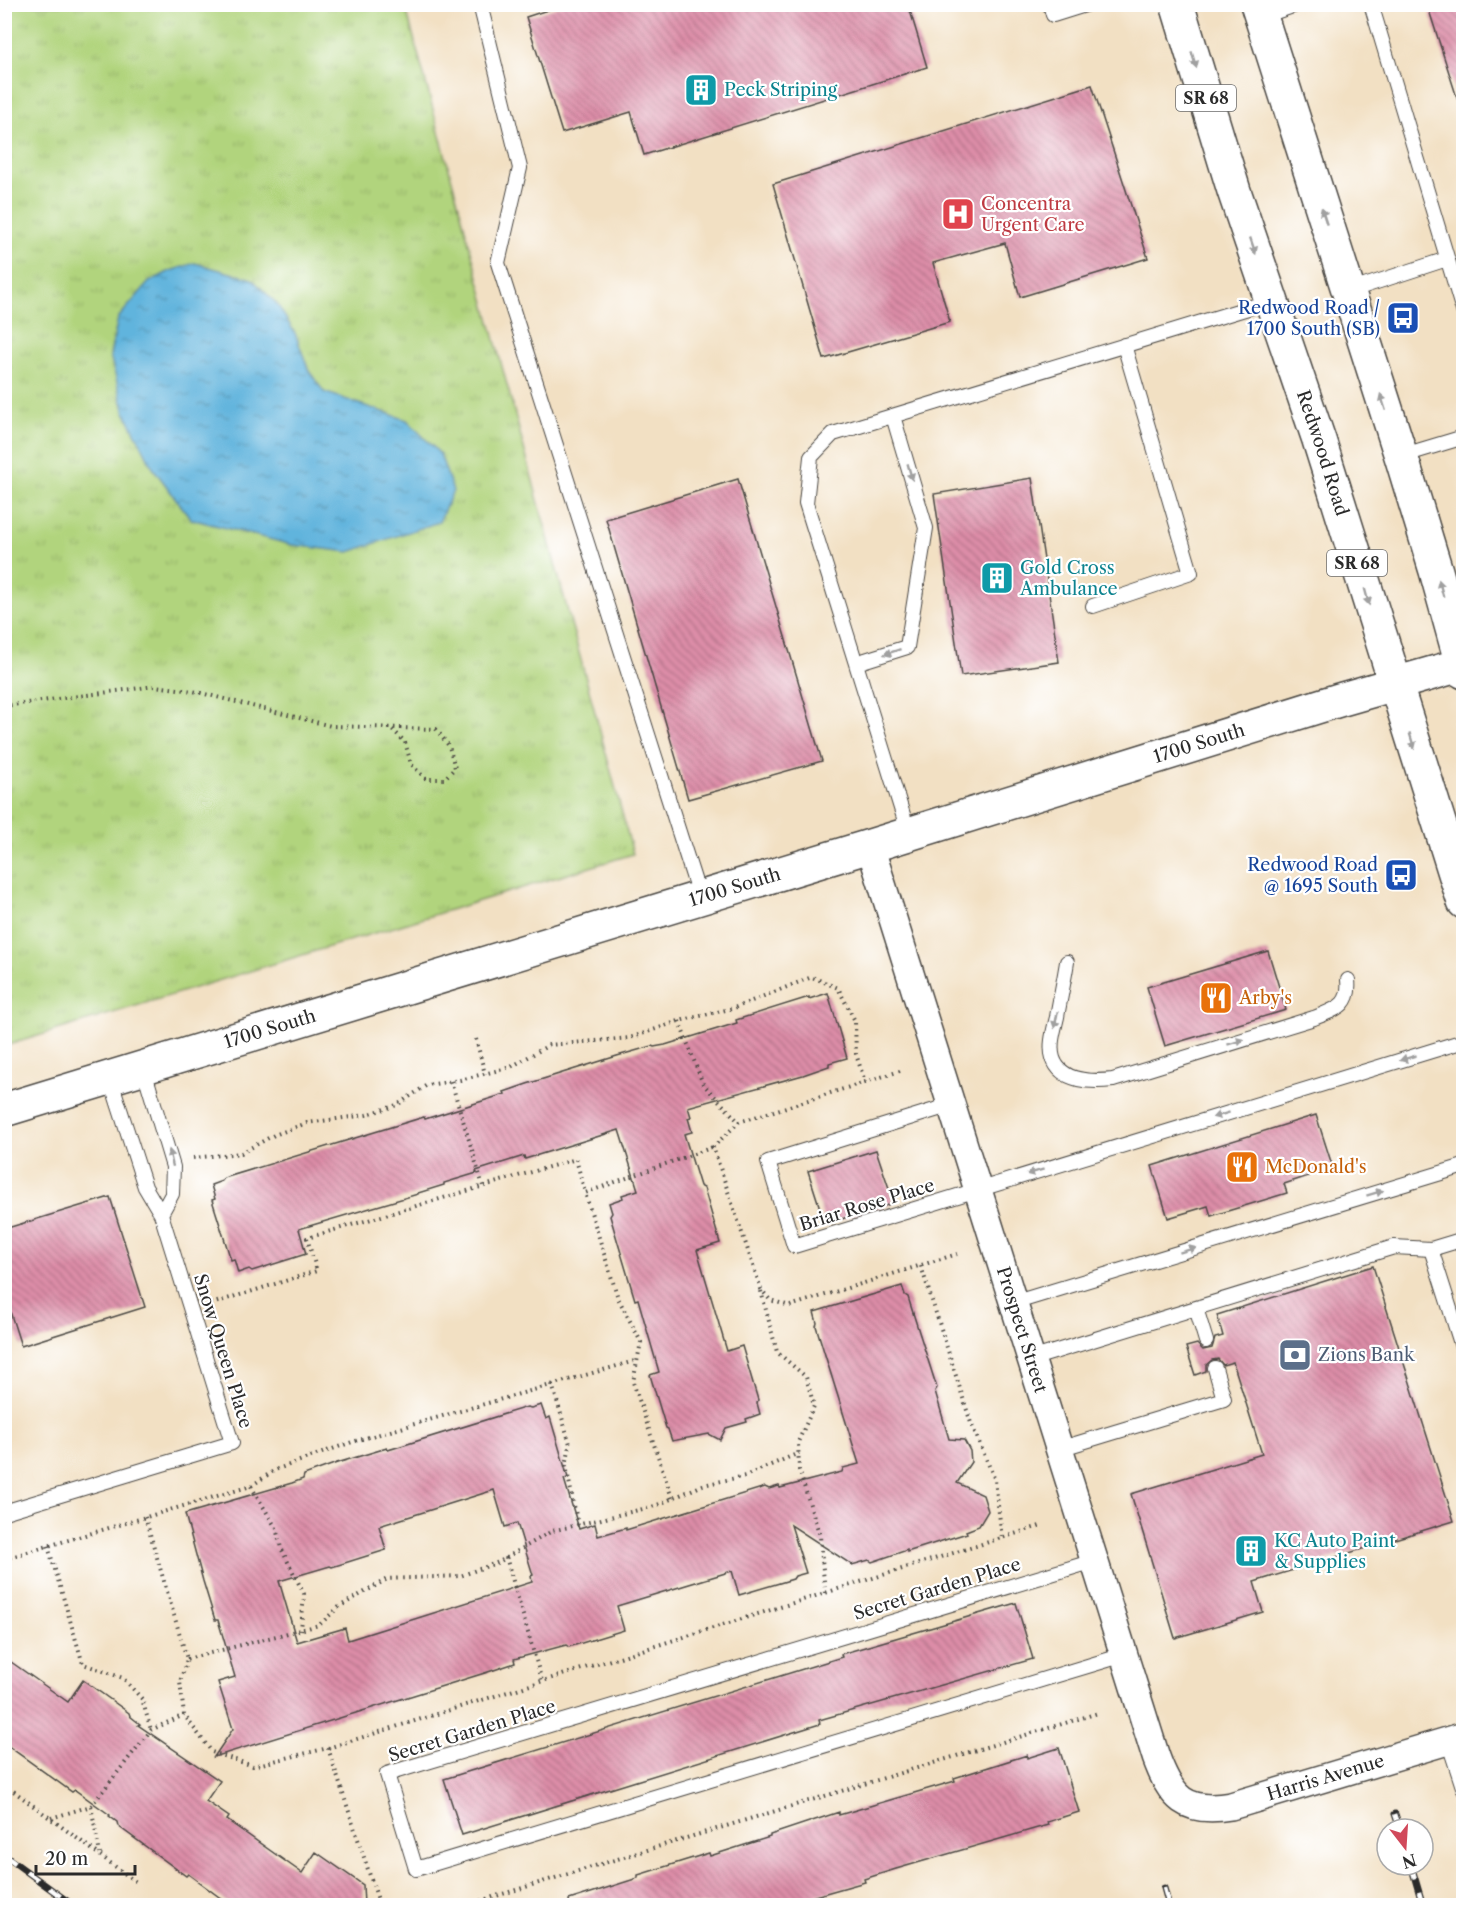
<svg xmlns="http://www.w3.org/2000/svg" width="1468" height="1910" font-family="'Libre Caslon Text',serif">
  <defs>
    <pattern id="grass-tufts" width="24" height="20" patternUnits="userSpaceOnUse" patternTransform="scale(1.5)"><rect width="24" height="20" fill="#b1d47d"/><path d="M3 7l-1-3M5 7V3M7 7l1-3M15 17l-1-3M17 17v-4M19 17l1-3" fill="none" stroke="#98b66c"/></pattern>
    <pattern id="water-ripples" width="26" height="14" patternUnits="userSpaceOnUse" patternTransform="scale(1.5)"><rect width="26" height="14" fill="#61b4dd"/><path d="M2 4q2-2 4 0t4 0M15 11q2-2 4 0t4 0" fill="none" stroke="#5093b3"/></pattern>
    <pattern id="building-back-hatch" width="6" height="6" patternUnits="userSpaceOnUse" patternTransform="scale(1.5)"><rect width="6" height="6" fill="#dd8da8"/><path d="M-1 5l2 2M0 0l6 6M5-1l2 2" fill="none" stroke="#b37389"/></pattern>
  </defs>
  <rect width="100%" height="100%" fill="#fff"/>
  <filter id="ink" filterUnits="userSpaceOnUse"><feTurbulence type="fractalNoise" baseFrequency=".0167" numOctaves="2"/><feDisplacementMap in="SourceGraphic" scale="12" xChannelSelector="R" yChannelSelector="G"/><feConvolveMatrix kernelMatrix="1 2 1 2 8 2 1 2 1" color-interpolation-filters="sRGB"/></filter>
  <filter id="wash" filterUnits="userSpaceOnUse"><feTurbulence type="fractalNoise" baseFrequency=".008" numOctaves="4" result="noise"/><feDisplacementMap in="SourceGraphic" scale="24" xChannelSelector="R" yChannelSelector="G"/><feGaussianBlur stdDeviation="1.35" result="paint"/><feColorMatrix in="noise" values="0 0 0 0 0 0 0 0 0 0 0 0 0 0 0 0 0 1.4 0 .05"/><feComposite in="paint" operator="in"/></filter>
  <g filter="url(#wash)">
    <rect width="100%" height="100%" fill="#f2e0c3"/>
    <!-- grass -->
    <path fill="url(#grass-tufts)" stroke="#6e8054" stroke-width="1.5" d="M4 5H405L633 854 5 1046Z"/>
    <!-- water -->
    <path fill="url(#water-ripples)" stroke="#467084" stroke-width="1.5" d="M195 263 252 279 277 304 295 333 309 371 324 392 407 420 440 454 453 491 439 522 349 552 292 545 191 519 153 468 124 410 110 355 118 318 149 282 170 271Z"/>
    <g id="blocks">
      <!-- building -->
      <path fill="url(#building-back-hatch)" fill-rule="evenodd" d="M566 4H908L927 67 644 155 631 112 562 133 526 17Z
        M1427 4H1464V100L1458 101Z
        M1092 85 1148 258 1020 297 1005 243 933 263 950 322 824 359 773 184Z
        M1032 478 1059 662 961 676 934 494Z
        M738 479 822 761 688 799 606 519Z
        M1268 951 1286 1010 1165 1046 1147 987Z
        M828 993 847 1058 829 1063V1066L803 1075 688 1107 691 1117 688 1118 692 1132 684 1134 700 1186 704 1188 720 1243 697 1250 727 1351 742 1346 758 1400 757 1403 760 1414 746 1419 747 1422 726 1428 720 1440 709 1434 672 1441 668 1429 666 1428 650 1375 659 1372 638 1299 635 1300 610 1216 612 1213 609 1203 623 1198 622 1195 638 1190 619 1130 525 1159 524 1156 476 1171 477 1173 444 1183V1185L418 1193V1194L299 1229 306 1254 252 1271 249 1269 238 1273 234 1259 231 1260 212 1200 215 1199 211 1185 222 1181 224 1178 424 1117 425 1119 505 1094 504 1092 527 1084 617 1056 652 1046 654 1047 665 1045 737 1023 736 1020 809 997V999Z
        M1316 1115 1333 1168 1284 1184 1287 1193 1211 1216 1208 1206 1168 1218 1152 1166Z
        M876 1150 894 1203 825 1224 808 1171Z
        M110 1197 145 1307 21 1346 4 1293V1229Z
        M1373 1266 1454 1521 1254 1582 1263 1612 1175 1638 1131 1494 1262 1454 1233 1362 1223 1365 1218 1359 1212 1360 1206 1365V1371L1195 1375 1186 1347 1197 1344 1203 1350 1212 1348 1215 1338 1223 1336 1217 1315Z
        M902 1286 905 1295 908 1297 919 1332 937 1388 935 1391 949 1439 964 1440 970 1451 971 1462 957 1483 983 1495 988 1511 979 1526 966 1531 967 1533 907 1552V1550L872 1562 869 1560 852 1565 791 1525 806 1573 795 1576 793 1579 739 1595 732 1571 617 1606 624 1630 569 1647 566 1645 514 1659 515 1663 488 1672 214 1757 233 1729 218 1682 235 1677 218 1620H215L203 1581 185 1514 292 1483 303 1479 304 1475 337 1463 387 1448 388 1450 527 1407 531 1408 541 1405 546 1419 550 1417 568 1478 564 1479 579 1529 595 1524 598 1536 626 1528V1530L765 1487 769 1489 779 1486 780 1488 842 1472 843 1468 859 1464 816 1326 817 1323 814 1312ZM494 1490 505 1527 517 1523 533 1575 531 1576 532 1582 348 1640 345 1628 297 1642 279 1581 330 1566 332 1567 386 1550 379 1526Z
        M1016 1603 1033 1659 819 1720 820 1724 462 1835 444 1779 842 1657 841 1654Z
        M4 1657 68 1702 83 1680 129 1713 130 1716 140 1724 138 1725 220 1781 206 1801 229 1817 227 1820 302 1873 316 1852 363 1885 364 1905H230L188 1874 186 1876 118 1826 117 1822 109 1816 110 1815 75 1790 72 1792 4 1743Z
        M1059 1748 1079 1812 1047 1822 1048 1825 896 1869 864 1879 865 1882 783 1905H570L569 1900 638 1878V1875L709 1853 710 1856 770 1837V1835L839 1812V1815L955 1781 954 1778 1027 1755V1758Z"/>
    </g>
  </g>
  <g filter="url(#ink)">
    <use href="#blocks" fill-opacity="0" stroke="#494642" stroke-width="1.5"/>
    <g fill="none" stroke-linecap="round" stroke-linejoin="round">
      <!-- service casing -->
      <g stroke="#494642" stroke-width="16">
        <path id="service" d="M480 4 520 168 498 263 700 898
          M1050 4 1053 15 1088 4
          M1371 4 1464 314
          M1261 17 1299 4
          M1349 291 1447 259
          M1401 456 1464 437
          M1093 606 1191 573 1124 345
          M856 663 907 647 926 528 893 416
          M909 834 806 503 811 457 833 434 1271 301
          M1067 962C1064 981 1060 999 1057 1017 1054 1030 1049 1045 1053 1058 1061 1083 1093 1082 1113 1080L1314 1018C1335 1009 1351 1007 1348 980
          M143 1067 173 1167 172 1194 161 1214
          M951 1105 768 1162 794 1246 1464 1041
          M1464 1239 1431 1249 1464 1353
          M1013 1303 1464 1166
          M1196 1308 1206 1341
          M1031 1359 1394 1247 1431 1249
          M1059 1449 1224 1399 1215 1368
          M4 1512 232 1443 161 1214 145 1187 110 1078
          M1094 1561 387 1774 416 1869 1124 1655
          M1448 1741 1464 1790"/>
      </g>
      <!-- minor casing -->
      <g stroke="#494642" stroke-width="30">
        <g id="minor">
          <path id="s1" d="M870 846 1156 1757C1171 1798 1185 1814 1231 1806L1464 1736"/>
        </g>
      </g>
      <!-- tertiary casing -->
      <g stroke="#494642" stroke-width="36">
        <g id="tertiary">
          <path id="s2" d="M4 1110 870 846 1339 700 1464 664"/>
        </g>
      </g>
      <!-- primary casing -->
      <g stroke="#494642" stroke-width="36">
        <g id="primary">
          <path id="s3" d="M1177 4 1234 191 1319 440 1464 902"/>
          <path d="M1257 4 1401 456 1436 571 1464 672"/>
        </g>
      </g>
      <!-- path -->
      <path stroke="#494642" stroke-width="4" stroke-dasharray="1.5 4.5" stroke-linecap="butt" d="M4 706 155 686 193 691 331 726 436 729 449 746 455 768 444 779H426L411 764 405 742 391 728
        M679 1021 703 1084 739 1122
        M476 1039 485 1074
        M900 1071 739 1122 713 1147 761 1289 770 1300 790 1306 957 1254
        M451 1081 483 1186
        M193 1158 241 1153 274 1135 307 1123 366 1115 397 1105 427 1085 460 1080 511 1067 549 1045 630 1038 679 1021 734 1008 812 977 838 988 855 1021 856 1054 865 1082
        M921 1266 971 1423 995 1480 1002 1538
        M761 1291 777 1352 806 1377 814 1406 798 1442 799 1470 820 1536 825 1593
        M211 1304 317 1271 307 1238 576 1159 585 1193
        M552 1384 570 1444 566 1466 578 1525
        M251 1486 276 1528 281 1548 304 1594 301 1630
        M672 1498 633 1382 641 1342 618 1298 585 1193 713 1147
        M145 1517 187 1659 180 1682 184 1715 212 1752 253 1766 328 1748 1040 1526
        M48 1546 83 1664 123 1678 142 1699 151 1730
        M506 1557 542 1681
        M4 1559 251 1486 275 1470 352 1442 638 1360
        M187 1659 319 1625 339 1607 387 1579 460 1576 499 1562 552 1531 655 1506 703 1485 745 1476 799 1453
        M328 1748 380 1906
        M4 1784 136 1882
        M91 1806 100 1854
        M51 1818 91 1806 151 1730 184 1715
        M463 1906 1098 1713"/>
      <!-- service -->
      <use href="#service" stroke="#fff" stroke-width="14"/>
      <!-- minor -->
      <use href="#minor" stroke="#fff" stroke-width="27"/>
      <!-- tertiary -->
      <use href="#tertiary" stroke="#fff" stroke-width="33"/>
      <!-- primary -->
      <use href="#primary" stroke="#fff" stroke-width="33"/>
      <!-- rail casing -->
      <g stroke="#2b2b2b" stroke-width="7">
        <path id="rail" d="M1395 1814 1400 1829
          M4 1855 74 1906
          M1411 1865 1423 1906
          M1164 1888 1169 1906"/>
      </g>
      <!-- rail -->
      <use href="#rail" stroke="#fff" stroke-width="4.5" stroke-dasharray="14" stroke-linecap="butt"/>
    </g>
    <!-- one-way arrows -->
    <defs><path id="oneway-solid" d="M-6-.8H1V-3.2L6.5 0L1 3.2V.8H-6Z" transform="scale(1.5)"/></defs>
    <g fill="#a0a0a0">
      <use href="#oneway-solid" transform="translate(1194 60) rotate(73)"/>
      <use href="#oneway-solid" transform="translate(1324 216) rotate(-108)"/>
      <use href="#oneway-solid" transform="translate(1253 246) rotate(71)"/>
      <use href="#oneway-solid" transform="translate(1383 402) rotate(-108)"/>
      <use href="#oneway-solid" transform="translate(910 472) rotate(74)"/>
      <use href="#oneway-solid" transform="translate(1441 588) rotate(-105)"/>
      <use href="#oneway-solid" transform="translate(1367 597) rotate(75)"/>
      <use href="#oneway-solid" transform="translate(892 652) rotate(162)"/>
      <use href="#oneway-solid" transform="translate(1412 741) rotate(73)"/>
      <use href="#oneway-solid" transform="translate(1056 1020) rotate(101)"/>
      <use href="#oneway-solid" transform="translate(1236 1042) rotate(-17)"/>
      <use href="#oneway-solid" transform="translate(1408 1058) rotate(163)"/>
      <use href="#oneway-solid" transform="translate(1221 1115) rotate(163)"/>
      <use href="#oneway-solid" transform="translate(171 1158) rotate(-103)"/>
      <use href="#oneway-solid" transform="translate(1035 1172) rotate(163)"/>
      <use href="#oneway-solid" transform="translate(1375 1193) rotate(-17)"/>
      <use href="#oneway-solid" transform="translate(1188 1250) rotate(-17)"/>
    </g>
  </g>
  <!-- icons -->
  <defs>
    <g id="building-square" transform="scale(1.725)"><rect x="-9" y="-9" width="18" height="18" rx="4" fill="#0f9aa8" stroke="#fff"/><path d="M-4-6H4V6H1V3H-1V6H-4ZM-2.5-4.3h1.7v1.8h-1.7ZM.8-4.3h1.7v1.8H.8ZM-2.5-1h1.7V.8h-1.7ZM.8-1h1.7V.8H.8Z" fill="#fff"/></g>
    <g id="hospital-square" transform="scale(1.725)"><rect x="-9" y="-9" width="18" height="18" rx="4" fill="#e0444e" stroke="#fff"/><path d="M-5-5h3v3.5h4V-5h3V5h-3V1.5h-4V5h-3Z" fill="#fff"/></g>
    <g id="bus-square" transform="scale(1.725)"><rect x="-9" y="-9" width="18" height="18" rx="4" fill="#1a4fb4" stroke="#fff"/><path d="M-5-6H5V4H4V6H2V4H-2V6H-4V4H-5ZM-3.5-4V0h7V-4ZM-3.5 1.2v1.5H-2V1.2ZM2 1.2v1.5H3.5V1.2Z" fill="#fff"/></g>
    <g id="restaurant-square" transform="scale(1.725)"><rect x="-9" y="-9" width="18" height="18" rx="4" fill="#e8710a" stroke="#fff"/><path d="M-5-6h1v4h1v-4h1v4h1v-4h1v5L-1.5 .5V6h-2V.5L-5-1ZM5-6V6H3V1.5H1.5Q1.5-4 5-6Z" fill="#fff"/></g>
    <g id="bank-square" transform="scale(1.725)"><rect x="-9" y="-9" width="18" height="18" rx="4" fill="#5c6f8a" stroke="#fff"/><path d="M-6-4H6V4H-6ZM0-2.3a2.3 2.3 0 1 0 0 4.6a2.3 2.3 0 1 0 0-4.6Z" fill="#fff"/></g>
  </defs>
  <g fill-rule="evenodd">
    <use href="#building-square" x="701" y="90"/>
    <use href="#hospital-square" x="958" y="214"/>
    <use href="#bus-square" x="1403" y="318"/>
    <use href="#building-square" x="997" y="578"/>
    <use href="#bus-square" x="1401" y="875"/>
    <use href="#restaurant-square" x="1216" y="998"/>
    <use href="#restaurant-square" x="1242" y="1167"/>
    <use href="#bank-square" x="1295" y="1355"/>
    <use href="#building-square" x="1251" y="1551"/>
  </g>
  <g text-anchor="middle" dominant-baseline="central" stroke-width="4.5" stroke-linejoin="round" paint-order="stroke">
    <!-- shield labels -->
    <g fill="#fff" stroke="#6b6b6b" stroke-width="1.5">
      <rect x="1176" y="85" width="60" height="26" rx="4.5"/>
      <rect x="1327" y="550" width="60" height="26" rx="4.5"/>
    </g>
    <g font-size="16" font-weight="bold" fill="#2b2b2b">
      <text x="1206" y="98">SR 68</text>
      <text x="1357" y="563">SR 68</text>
    </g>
    <!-- culture labels -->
    <g font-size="18" fill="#0d838f" stroke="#fff" text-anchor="start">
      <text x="724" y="90">Peck Striping</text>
      <text x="1020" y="568">Gold Cross<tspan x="1020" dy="21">Ambulance</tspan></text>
      <text x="1274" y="1541">KC Auto Paint<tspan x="1274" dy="21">&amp; Supplies</tspan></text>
    </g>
    <!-- health labels -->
    <g font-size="18" fill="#be3a42" stroke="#fff" text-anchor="start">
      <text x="981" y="204">Concentra<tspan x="981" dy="21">Urgent Care</tspan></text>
    </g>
    <!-- transit labels -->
    <g font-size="18" fill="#164399" stroke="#fff" text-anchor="end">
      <text x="1380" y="308">Redwood Road /<tspan x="1380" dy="21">1700 South (SB)</tspan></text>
      <text x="1378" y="865">Redwood Road<tspan x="1378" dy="21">@ 1695 South</tspan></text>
    </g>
    <!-- street labels -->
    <g font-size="18" fill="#2b2b2b" stroke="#fff">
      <text stroke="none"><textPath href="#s3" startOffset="472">Redwood Road</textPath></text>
      <text stroke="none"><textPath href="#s2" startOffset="1250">1700 South</textPath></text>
      <text stroke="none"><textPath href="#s2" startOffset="764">1700 South</textPath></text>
      <text stroke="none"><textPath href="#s2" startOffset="278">1700 South</textPath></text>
      <text transform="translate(867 1205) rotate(-17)">Briar Rose Place</text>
      <text stroke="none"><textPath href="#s1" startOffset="507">Prospect Street</textPath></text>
      <text transform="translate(223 1351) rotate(73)">Snow Queen Place</text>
      <text transform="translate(937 1589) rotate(-17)">Secret Garden Place</text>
      <text transform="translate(472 1731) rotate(-17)">Secret Garden Place</text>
      <text stroke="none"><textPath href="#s1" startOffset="1155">Harris Avenue</textPath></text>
    </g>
    <!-- food labels -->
    <g font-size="18" fill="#c56008" stroke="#fff" text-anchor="start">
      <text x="1239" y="998">Arby's</text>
      <text x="1265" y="1167">McDonald's</text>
    </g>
    <!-- service labels -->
    <g font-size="18" fill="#4e5e75" stroke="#fff" text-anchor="start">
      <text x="1318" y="1355">Zions Bank</text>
    </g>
  </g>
  <!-- margin -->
  <rect width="1468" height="1910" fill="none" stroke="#fff" stroke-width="24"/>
  <!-- north arrow -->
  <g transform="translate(1405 1847) rotate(163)"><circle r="28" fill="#ffffff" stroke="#aaaaaa" stroke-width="1.5"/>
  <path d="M0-4.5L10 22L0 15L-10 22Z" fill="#d1495b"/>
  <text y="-9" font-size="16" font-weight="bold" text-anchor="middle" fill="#2b2b2b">N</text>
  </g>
  <!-- scale -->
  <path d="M36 1865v9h99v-9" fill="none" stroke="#2b2b2b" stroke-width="3"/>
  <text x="45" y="1865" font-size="18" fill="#2b2b2b" stroke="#ffffff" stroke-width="4.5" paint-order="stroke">20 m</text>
</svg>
